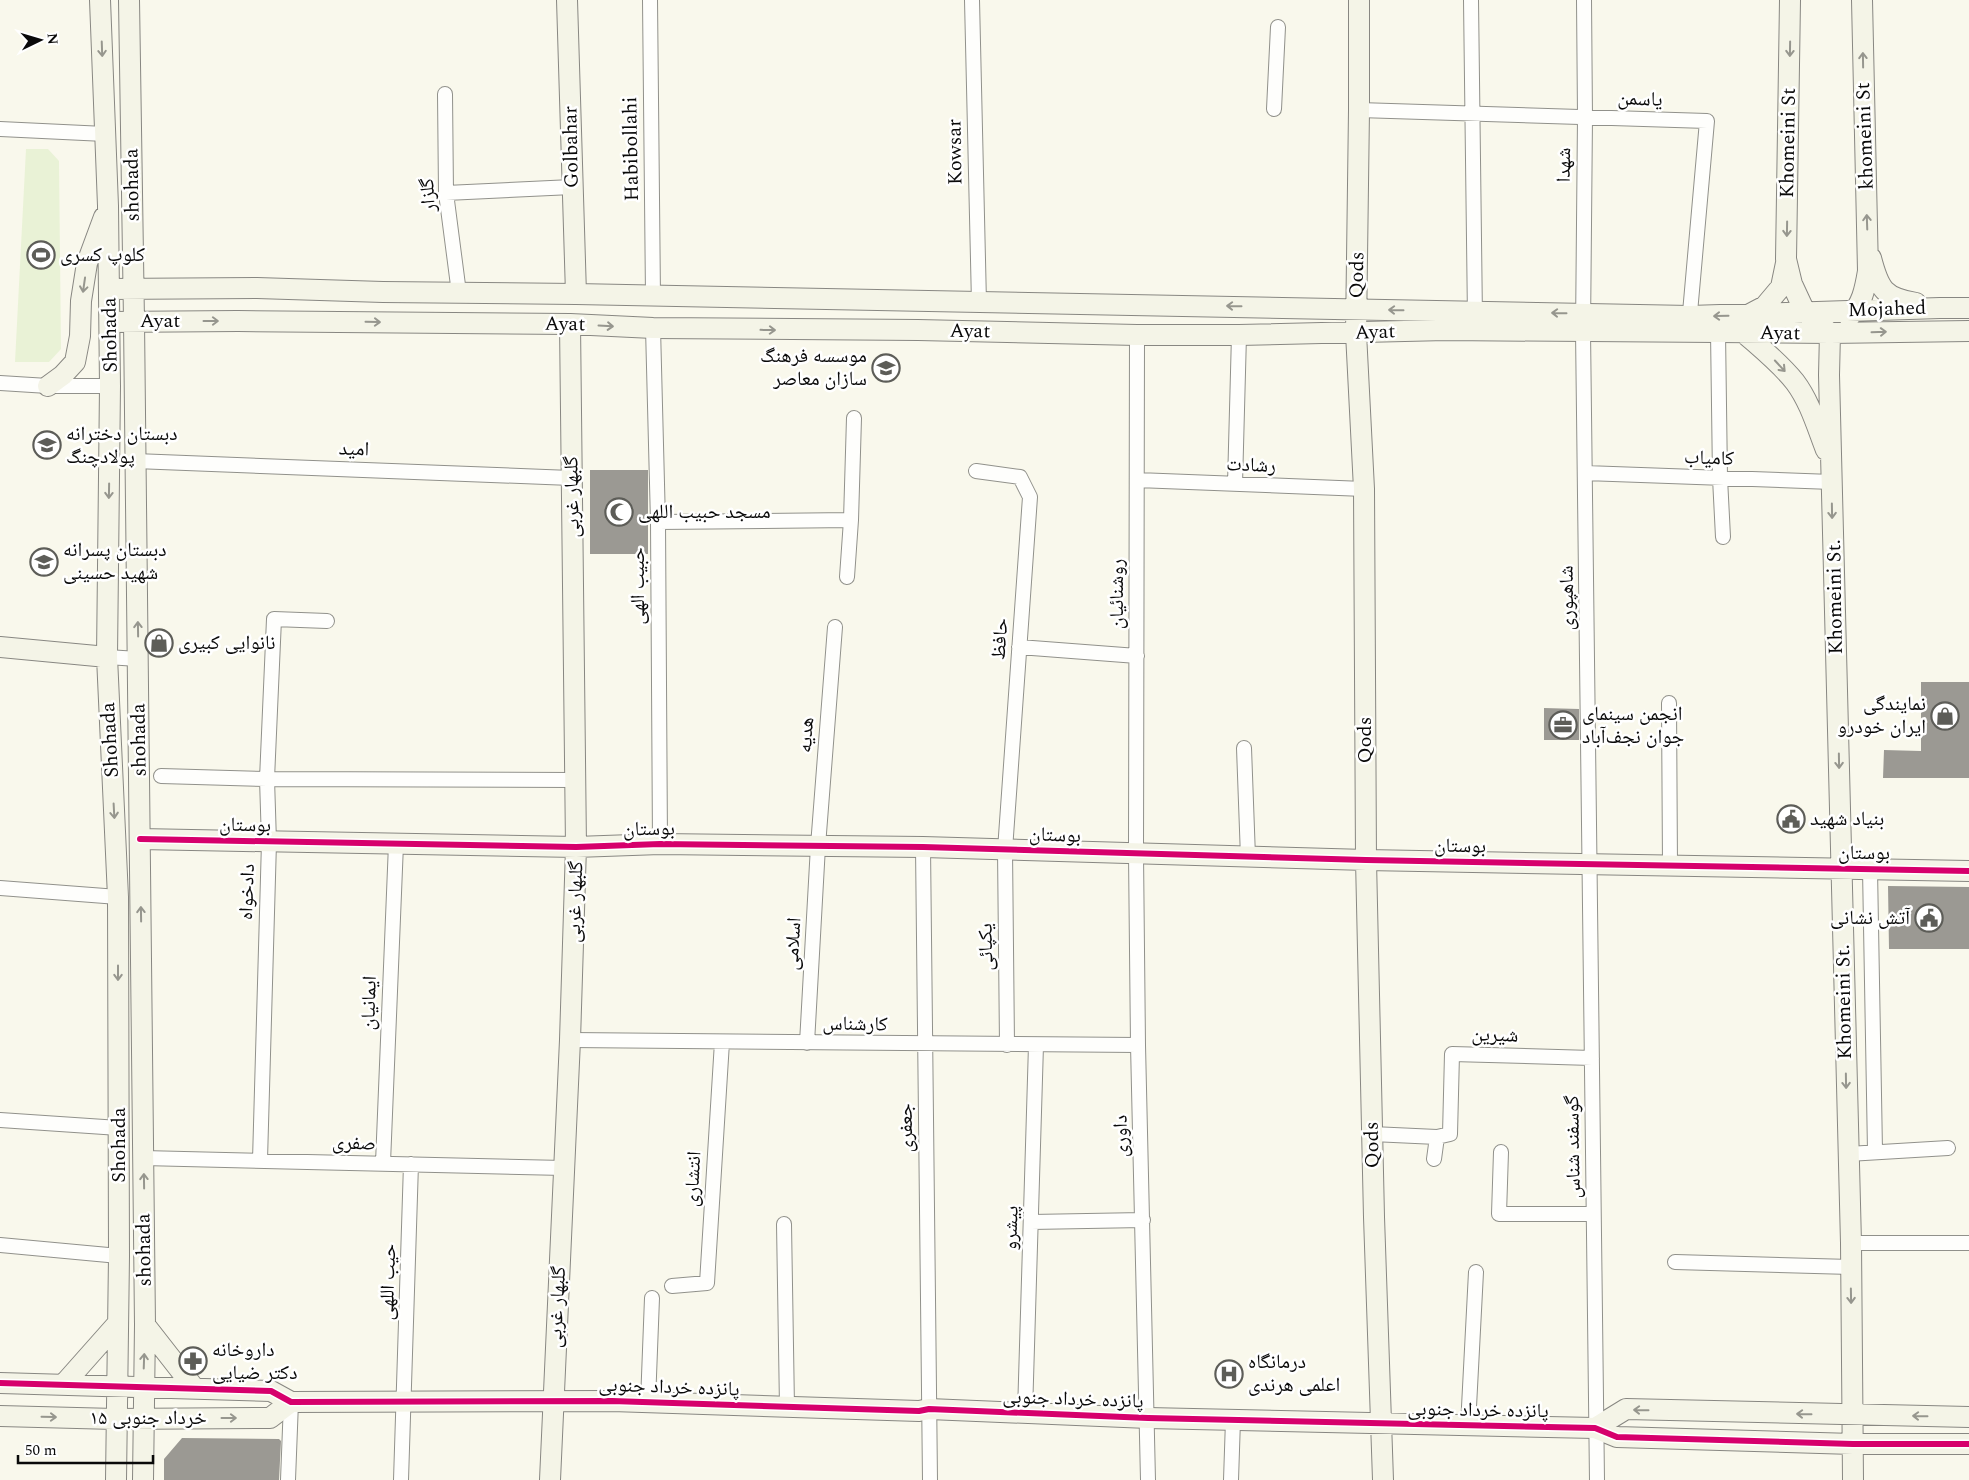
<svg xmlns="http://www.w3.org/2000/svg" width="1969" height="1480" font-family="Spectral,'Noto Naskh Arabic',serif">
  <rect width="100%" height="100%" fill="#f9f8ec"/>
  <!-- pitch -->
  <path fill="#e9f2d6" d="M26 149H48L59 161 61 349 49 362H15Z"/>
  <!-- building -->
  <path fill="#9b9993" d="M590 470H648V554H590Z
    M1921 682H1969V778H1883L1884 750 1921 751Z
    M1544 708 1579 709V740H1544Z
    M1888 886 1969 887V949H1889Z
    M182 1438 279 1439 281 1441 279 1480H164V1459Z"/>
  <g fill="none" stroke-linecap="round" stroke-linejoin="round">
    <!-- street casing -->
    <g stroke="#91918b" stroke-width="16">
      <path id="street" d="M650 0 653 297
        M972 0 979 303
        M1471 0 1475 319
        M1584 0 1585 117 1583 331 1597 1480
        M445 94 446 193 459 293
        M1274 109 1278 27
        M1359 110 1707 121 1689 324
        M0 129 105 134
        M446 193 572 187
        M653 328 658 522 660 844
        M1718 332 1720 478 1723 537
        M1137 335 1136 854 1138 1045 1148 1480
        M0 383 48 386H110
        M135 461 571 478
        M976 471 1020 477 1030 497 1005 850 1007 1045
        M1585 473 1832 482
        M1137 480 1364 489
        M1235 484 1239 335
        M658 522 851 520
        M847 577 851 520 854 418
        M1019 647 1137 656
        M107 657 138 659
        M1669 703 1670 866
        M1244 748 1248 857
        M161 776 267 779 575 780
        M923 847 930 1480
        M1870 869 1875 1151
        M0 888 118 897
        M570 1040 1138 1045
        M807 1043 818 846 835 627
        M0 1120 119 1128
        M1372 1134 1437 1137
        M1501 1152 1499 1214H1593
        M1848 1154 1948 1148
        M143 1158 564 1168
        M1434 1159 1437 1137 1450 1134 1452 1054 1592 1058
        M260 1160 269 842 267 779 274 619 327 621
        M383 1163 396 844
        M1031 1222 1143 1220
        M784 1224 787 1407
        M1851 1243H1969
        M0 1245 119 1256
        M1675 1262 1851 1267
        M672 1286 707 1283 722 1042
        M648 1402 652 1298
        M1025 1413 1036 1045
        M1468 1426 1476 1272
        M288 1480 291 1402
        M401 1480 411 1164
        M1231 1480 1233 1420"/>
    </g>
    <!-- secondary casing -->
    <g stroke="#888782" stroke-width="22">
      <path id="secondary" d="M100 0 108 206 110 386 107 657 118 897 119 1256 116 1480
        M129 0 134 321 145 1325 143 1480
        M567 0 576 294
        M1359 0V110L1356 333 1364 489 1366 860 1374 1217 1383 1480
        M1790 0 1786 259 1792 284 1805 312 1830 333 1829 375 1851 1243 1853 1480
        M1871 258C1879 289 1884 298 1916 303
        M109 289 257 288 383 292 576 294 1690 316 1940 308H1969
        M1748 315 1765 306 1781 287 1786 263
        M1849 317C1862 305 1865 289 1868 271L1862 0
        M110 322 238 321 570 324 653 328 918 330 1137 335H1239L1446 330 1830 333 1969 331
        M1744 333C1761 348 1781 364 1795 382 1810 402 1817 427 1826 450
        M48 386 63 375 75 362 80 336 81 301 87 263 104 217
        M0 647 107 657
        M140 839 576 847 660 844 923 847 1366 860 1969 871
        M145 1325 195 1389
        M0 1383 271 1391 291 1402 612 1401 919 1411 929 1409 1148 1418 1595 1428 1617 1437 1853 1444H1969
        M63 1385 118 1323
        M0 1416 115 1419 270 1418 291 1402
        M1595 1428 1626 1409 1969 1417
        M550 1480 570 1040 576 847 570 324"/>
    </g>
    <!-- street -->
    <use href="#street" stroke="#fefefc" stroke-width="14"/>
    <!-- secondary -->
    <use href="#secondary" stroke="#f4f4e7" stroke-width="20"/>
    <!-- cycleway casing -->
    <g stroke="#fff" stroke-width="9">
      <path id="cycleway" d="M140 839 576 847 660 844 923 847 1366 860 1969 871
        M0 1383 271 1391 291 1402 612 1401 919 1411 929 1409 1148 1418 1595 1428 1617 1437 1853 1444H1969"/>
    </g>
    <!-- cycleway -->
    <use href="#cycleway" stroke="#d6006c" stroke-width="6"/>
  </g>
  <!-- one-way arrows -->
  <defs><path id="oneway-shaft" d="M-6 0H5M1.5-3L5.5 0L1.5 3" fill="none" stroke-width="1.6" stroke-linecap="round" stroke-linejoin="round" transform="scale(1.25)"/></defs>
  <g stroke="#96968e">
    <use href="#oneway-shaft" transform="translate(102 49) rotate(88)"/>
    <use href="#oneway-shaft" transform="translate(1790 49) rotate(91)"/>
    <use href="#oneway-shaft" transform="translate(1863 60) rotate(-91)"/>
    <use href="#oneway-shaft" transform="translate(1867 222) rotate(-92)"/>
    <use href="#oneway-shaft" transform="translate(1787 229) rotate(91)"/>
    <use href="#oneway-shaft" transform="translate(84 285) rotate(98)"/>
    <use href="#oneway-shaft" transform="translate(1234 306) rotate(-179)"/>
    <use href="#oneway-shaft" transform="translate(1396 310) rotate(-179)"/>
    <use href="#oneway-shaft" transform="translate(1559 313) rotate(-179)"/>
    <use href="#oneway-shaft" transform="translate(1721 316) rotate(179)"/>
    <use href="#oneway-shaft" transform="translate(211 321)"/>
    <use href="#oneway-shaft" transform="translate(373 322) rotate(1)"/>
    <use href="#oneway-shaft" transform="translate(606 326) rotate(3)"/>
    <use href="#oneway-shaft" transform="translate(768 330) rotate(1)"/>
    <use href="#oneway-shaft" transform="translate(1879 332) rotate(-2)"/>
    <use href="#oneway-shaft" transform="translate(1780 366) rotate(47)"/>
    <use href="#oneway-shaft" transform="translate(109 491) rotate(91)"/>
    <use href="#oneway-shaft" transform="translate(1832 511) rotate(89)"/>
    <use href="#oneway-shaft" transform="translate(138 629) rotate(-91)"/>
    <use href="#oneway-shaft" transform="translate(1839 761) rotate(89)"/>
    <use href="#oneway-shaft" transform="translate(114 811) rotate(87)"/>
    <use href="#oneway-shaft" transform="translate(141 914) rotate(-91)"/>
    <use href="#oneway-shaft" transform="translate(118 973) rotate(90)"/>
    <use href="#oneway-shaft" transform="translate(1846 1081) rotate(89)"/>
    <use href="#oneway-shaft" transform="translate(144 1181) rotate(-91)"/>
    <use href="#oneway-shaft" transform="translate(1851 1296) rotate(89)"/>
    <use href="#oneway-shaft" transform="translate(144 1361) rotate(-88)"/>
    <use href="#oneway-shaft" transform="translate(1641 1410) rotate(-179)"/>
    <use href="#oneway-shaft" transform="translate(1804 1414) rotate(-179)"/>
    <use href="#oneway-shaft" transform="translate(1920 1416) rotate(-179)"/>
    <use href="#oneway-shaft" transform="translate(49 1417) rotate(1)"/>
    <use href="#oneway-shaft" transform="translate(229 1418)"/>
  </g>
  <!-- icons -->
  <defs>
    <g id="stadium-ring" transform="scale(1.4375)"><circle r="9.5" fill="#fff" stroke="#5d5d58" stroke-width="1.5"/><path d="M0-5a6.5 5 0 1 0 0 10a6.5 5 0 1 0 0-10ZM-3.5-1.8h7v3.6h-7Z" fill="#5d5d58"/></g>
    <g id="school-ring" transform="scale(1.4375)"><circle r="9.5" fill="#fff" stroke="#5d5d58" stroke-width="1.5"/><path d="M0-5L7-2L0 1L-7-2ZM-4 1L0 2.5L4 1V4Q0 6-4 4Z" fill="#5d5d58"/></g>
    <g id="mosque-ring" transform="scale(1.4375)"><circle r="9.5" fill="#fff" stroke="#5d5d58" stroke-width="1.5"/><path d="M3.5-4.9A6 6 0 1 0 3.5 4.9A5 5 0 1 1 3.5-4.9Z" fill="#5d5d58"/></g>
    <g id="shop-ring" transform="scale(1.4375)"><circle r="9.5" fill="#fff" stroke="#5d5d58" stroke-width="1.5"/><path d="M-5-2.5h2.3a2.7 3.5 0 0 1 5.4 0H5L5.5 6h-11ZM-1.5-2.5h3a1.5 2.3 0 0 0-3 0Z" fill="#5d5d58"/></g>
    <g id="office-ring" transform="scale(1.4375)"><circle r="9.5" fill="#fff" stroke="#5d5d58" stroke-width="1.5"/><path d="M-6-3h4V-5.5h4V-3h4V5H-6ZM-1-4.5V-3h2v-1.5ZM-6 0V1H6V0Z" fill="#5d5d58"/></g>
    <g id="civic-ring" transform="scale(1.4375)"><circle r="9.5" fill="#fff" stroke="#5d5d58" stroke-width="1.5"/><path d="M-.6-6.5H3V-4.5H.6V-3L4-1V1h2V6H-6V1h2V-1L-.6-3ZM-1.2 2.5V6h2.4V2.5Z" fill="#5d5d58"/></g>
    <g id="pharmacy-ring" transform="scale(1.4375)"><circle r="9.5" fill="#fff" stroke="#5d5d58" stroke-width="1.5"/><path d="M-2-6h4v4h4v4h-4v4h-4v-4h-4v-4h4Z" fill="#5d5d58"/></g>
    <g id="hospital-ring" transform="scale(1.4375)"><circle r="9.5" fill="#fff" stroke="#5d5d58" stroke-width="1.5"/><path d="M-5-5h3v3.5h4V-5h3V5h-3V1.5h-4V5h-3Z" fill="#5d5d58"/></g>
  </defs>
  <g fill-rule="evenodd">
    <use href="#stadium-ring" x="41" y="255"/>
    <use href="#school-ring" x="886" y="368"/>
    <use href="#school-ring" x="47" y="445"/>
    <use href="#mosque-ring" x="619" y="512"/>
    <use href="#school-ring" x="44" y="562"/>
    <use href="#shop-ring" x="159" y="643"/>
    <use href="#shop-ring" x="1945" y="716"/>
    <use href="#office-ring" x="1563" y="725"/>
    <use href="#civic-ring" x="1791" y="819"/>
    <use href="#civic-ring" x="1929" y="918"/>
    <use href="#pharmacy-ring" x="193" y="1361"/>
    <use href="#hospital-ring" x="1229" y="1374"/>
  </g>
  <g text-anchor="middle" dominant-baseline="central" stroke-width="5" stroke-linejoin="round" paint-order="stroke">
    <!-- street labels -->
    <g font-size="20" fill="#090909" stroke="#fff">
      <text transform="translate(1640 99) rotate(2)">یاسمن</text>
      <text transform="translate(1865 136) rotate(-92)">khomeini St</text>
      <text transform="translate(1788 143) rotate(-89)">Khomeini St</text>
      <text transform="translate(571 147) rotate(-91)">Golbahar</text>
      <text transform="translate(631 149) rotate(-91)">Habibollahi</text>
      <text transform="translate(955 152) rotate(-91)">Kowsar</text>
      <text transform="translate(1564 165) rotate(-89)">شهدا</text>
      <text transform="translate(132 185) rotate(-91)">shohada</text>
      <text transform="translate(428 195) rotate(-94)">گلزار</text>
      <text transform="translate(1357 275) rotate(-89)">Qods</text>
      <text transform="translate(1887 309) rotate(-2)">Mojahed</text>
      <text x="160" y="321">Ayat</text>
      <text transform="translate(565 324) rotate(1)">Ayat</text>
      <text transform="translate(970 331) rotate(1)">Ayat</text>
      <text transform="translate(1375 332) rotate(-2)">Ayat</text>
      <text transform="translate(1780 333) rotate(1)">Ayat</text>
      <text transform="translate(110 335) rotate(-91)">Shohada</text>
      <text transform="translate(354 449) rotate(2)">امید</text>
      <text transform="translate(1709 458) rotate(2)">کامیاب</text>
      <text transform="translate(1251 465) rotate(2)">رشادت</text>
      <text transform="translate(572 497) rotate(-91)">گلبهار غربی</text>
      <text transform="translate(638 586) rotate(-90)">حبیب الهی</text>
      <text transform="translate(1117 594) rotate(-90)">روشنائیان</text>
      <text transform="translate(1835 597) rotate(-91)">Khomeini St.</text>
      <text transform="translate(1567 598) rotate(-91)">شاهپوری</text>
      <text transform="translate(1000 639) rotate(-86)">حافظ</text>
      <text transform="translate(806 735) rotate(-86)">هدیه</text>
      <text transform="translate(110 740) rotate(-93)">Shohada</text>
      <text transform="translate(139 740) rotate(-91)">shohada</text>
      <text transform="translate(1365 740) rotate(-90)">Qods</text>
      <text transform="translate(245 825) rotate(1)">بوستان</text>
      <text transform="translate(649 829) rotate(-1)">بوستان</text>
      <text transform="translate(1055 835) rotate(2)">بوستان</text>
      <text transform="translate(1460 846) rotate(1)">بوستان</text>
      <text x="1864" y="853">بوستان</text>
      <text transform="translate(247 892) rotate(-88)">دادخواه</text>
      <text transform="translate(575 902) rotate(-88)">گلبهار غربی</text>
      <text transform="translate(793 944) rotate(-87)">اسلامی</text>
      <text transform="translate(986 947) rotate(-91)">یکپائی</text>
      <text transform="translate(1844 1002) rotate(-91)">Khomeini St.</text>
      <text transform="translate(369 1003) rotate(-88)">ایمانیان</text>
      <text transform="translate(855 1024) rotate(1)">کارشناس</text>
      <text transform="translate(1495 1035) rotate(2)">شیرین</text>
      <text transform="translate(906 1128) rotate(-91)">جعفری</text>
      <text transform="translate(1121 1136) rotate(-91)">داوری</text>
      <text transform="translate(354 1143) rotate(2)">صفری</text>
      <text transform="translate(119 1145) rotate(-90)">Shohada</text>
      <text transform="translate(1372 1145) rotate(-91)">Qods</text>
      <text transform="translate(1573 1147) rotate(-91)">گوسفند شناس</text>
      <text transform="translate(693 1179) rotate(-87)">انتشاری</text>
      <text transform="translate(1011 1228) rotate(-88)">پیشرو</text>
      <text transform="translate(144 1250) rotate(-91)">shohada</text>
      <text transform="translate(388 1282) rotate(-88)">حیب اللهی</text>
      <text transform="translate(557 1307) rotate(-87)">گلبهار غربی</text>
      <text transform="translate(669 1387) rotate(2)">پانزده خرداد جنوبی</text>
      <text transform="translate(1073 1399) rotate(2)">پانزده خرداد جنوبی</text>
      <text transform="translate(1478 1410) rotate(1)">پانزده خرداد جنوبی</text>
      <text x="148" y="1418">۱۵ خرداد جنوبی</text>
    </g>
    <!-- poi labels -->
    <g font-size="20" fill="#090909" stroke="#fff" text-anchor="start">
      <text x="60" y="255">کلوپ کسری</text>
      <text x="867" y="356" text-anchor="end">موسسه فرهنگ<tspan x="867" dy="23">سازان معاصر</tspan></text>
      <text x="66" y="434">دبستان دخترانه<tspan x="66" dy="23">پولادچنگ</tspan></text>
      <text x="638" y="512">مسجد حبیب اللهی</text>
      <text x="63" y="550">دبستان پسرانه<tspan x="63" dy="23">شهید حسینی</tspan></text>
      <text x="178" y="643">نانوایی کبیری</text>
      <text x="1926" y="704" text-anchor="end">نمایندگی<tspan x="1926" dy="23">ایران خودرو</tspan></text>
      <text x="1582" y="714">انجمن سینمای<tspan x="1582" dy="23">جوان نجف‌آباد</tspan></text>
      <text x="1810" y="819">بنیاد شهید</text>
      <text x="1910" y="918" text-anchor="end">آتش نشانی</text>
      <text x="212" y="1350">داروخانه<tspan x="212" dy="23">دکتر ضیایی</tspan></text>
      <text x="1248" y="1362">درمانگاه<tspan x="1248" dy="23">اعلمی هرندی</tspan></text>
    </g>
  </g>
  <!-- north arrow -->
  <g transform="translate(40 40) rotate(85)" stroke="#ffffff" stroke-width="4" paint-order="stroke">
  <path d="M0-4L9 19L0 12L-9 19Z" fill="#090909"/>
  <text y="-8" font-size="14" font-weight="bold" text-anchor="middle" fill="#090909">N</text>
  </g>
  <!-- scale -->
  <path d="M18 1455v8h135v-8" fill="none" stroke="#090909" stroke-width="2.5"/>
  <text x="25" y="1455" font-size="15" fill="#090909" stroke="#ffffff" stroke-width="4" paint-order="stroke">50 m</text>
</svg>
